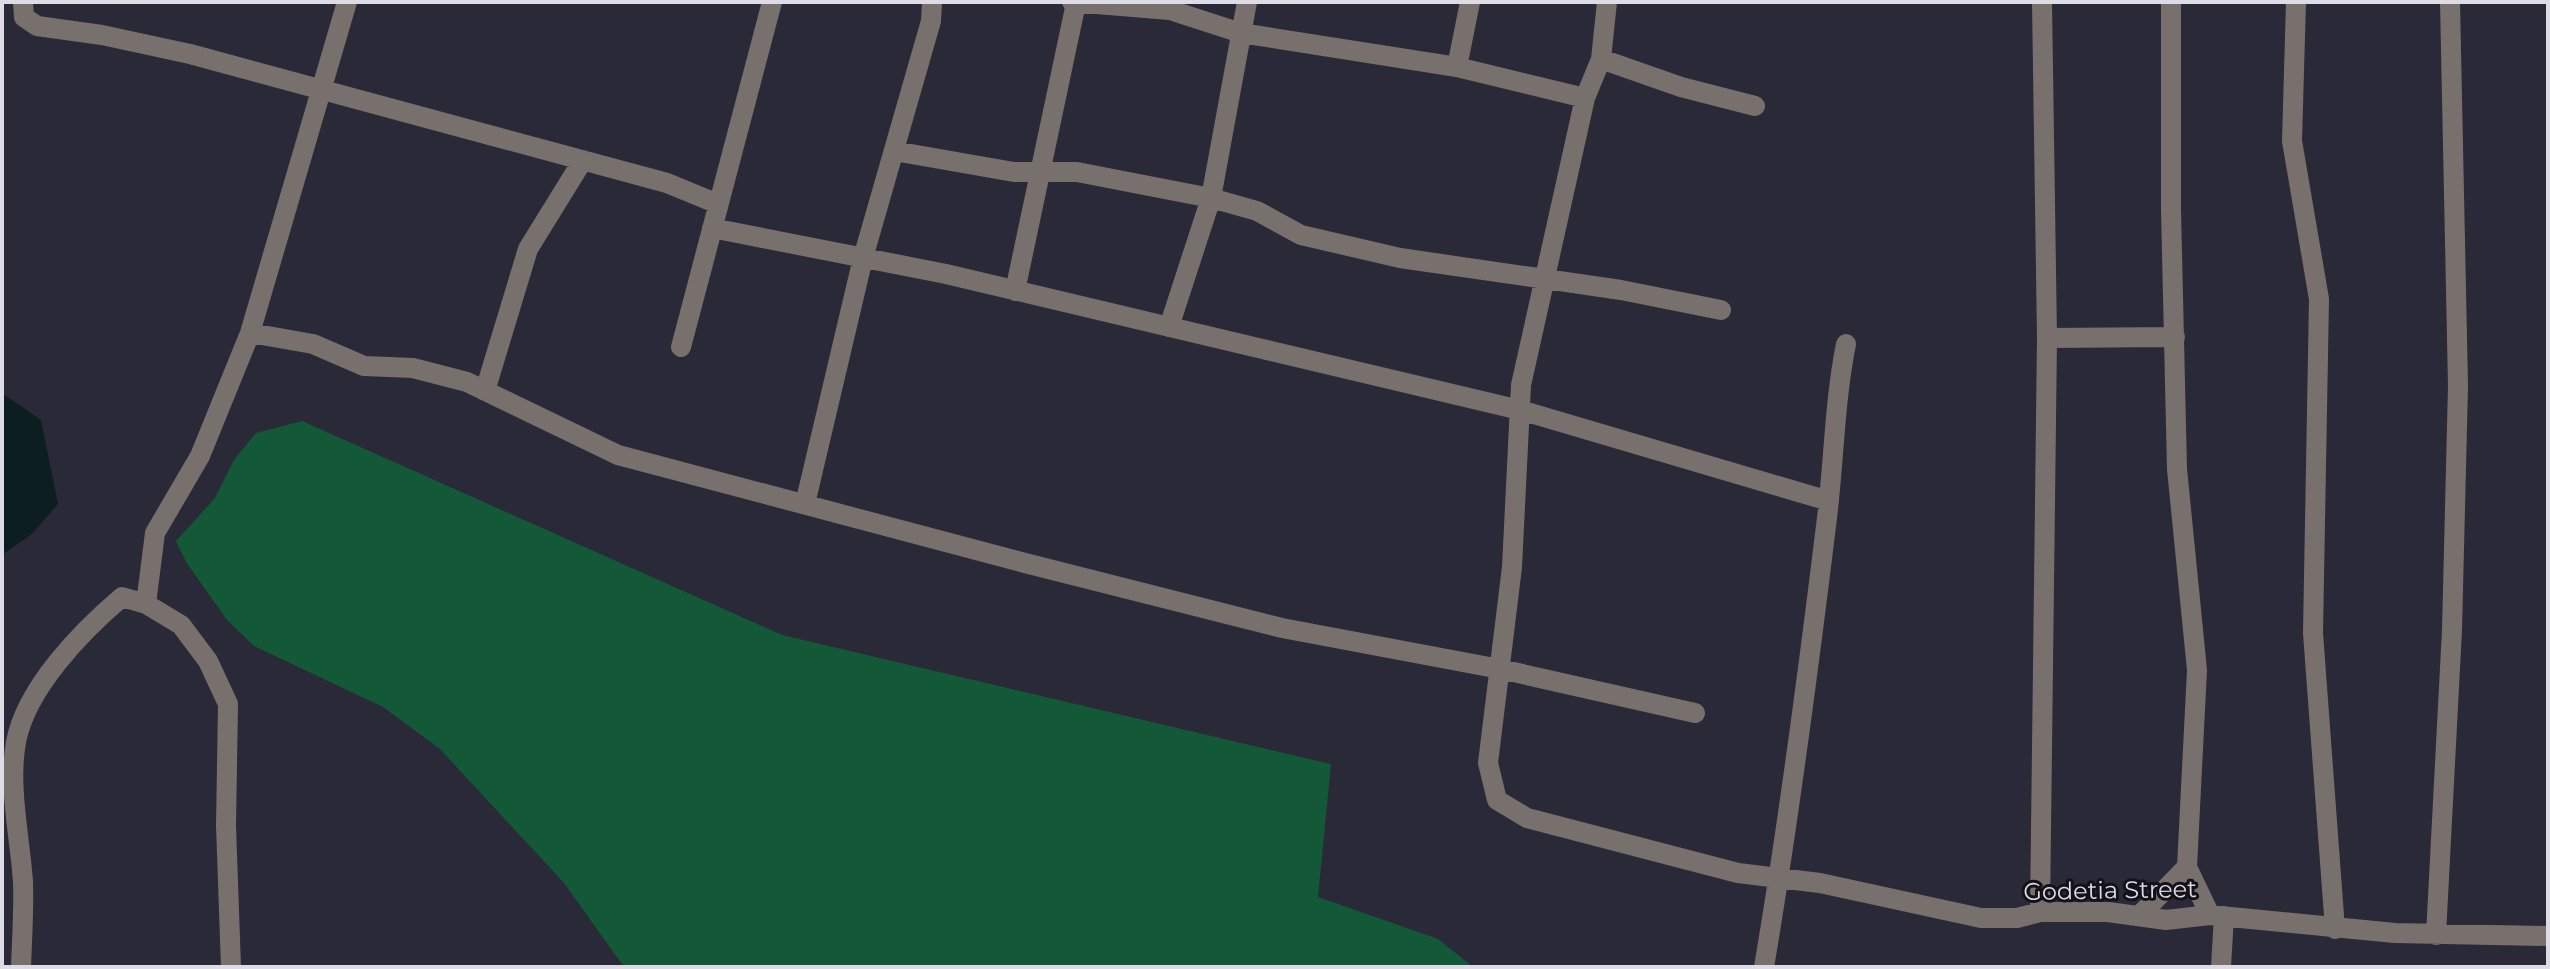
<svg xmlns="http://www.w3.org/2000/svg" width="2550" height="969" font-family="Montserrat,sans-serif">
  <rect width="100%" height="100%" fill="#2a2937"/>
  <!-- green -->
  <path fill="#145937" d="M302 421 782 635 1331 764 1318 897 1438 939 1473 967H624L564 883 440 749 383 707 254 646 227 620 186 562 176 541 215 498 234 460 256 433Z"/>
  <!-- water -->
  <path fill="#0c1e1f" d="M2 393 41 420 58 504 33 533 2 555Z"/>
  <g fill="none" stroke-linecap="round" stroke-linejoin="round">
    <!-- minor -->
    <path stroke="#78706c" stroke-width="20" d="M23 2 24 17 37 26 102 35 190 54 667 183 718 204
      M1072 2 1170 10 1241 33 1457 67 1585 98
      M1607 2 1601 59 1585 98 1521 385 1512 567 1488 763 1497 800 1527 818 1738 873 1820 883 1981 918H2017L2040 912H2108L2166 920 2210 915 2395 933 2548 936
      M2171 2V210L2177 469 2197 670 2187 867 2210 915
      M2296 2 2292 141 2319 299 2313 633 2335 929
      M1601 59 1681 87 1755 106
      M1457 67 1470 2
      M894 151 1014 172H1077L1211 198 1257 211 1301 235 1400 258 1621 290 1721 310
      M712 228 946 274 1520 410 1829 501
      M1015 291 1076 3
      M1169 327 1211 198 1247 2
      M250 333 313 344 364 366 413 368 467 382 618 455 1025 563 1282 628 1500 669 1695 713
      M2047 338 2175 337
      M681 347 772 2
      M485 391 528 249 583 160
      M805 504 863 258 931 21 932 2
      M146 604 155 533 200 456 250 333 347 2
      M2040 912 2047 338 2042 2
      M2139 916 2187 867
      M2436 935 2452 630 2458 386 2450 2
      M21 967C22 939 24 910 23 882 20 837 8 787 16 742 26 688 82 631 122 597L146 604 181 625 208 661 228 704 226 826 231 967
      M1764 967C1789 820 1808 673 1826 526 1834 465 1834 404 1846 344
      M2221 967 2224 916"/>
  </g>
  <g text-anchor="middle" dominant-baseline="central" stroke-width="6" stroke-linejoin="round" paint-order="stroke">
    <!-- street labels -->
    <g font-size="24" fill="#dddce6" stroke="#131219">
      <text transform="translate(2110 890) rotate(-1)">Godetia Street</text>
    </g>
  </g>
  <!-- border -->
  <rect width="2550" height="969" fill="none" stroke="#dddce6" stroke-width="8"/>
</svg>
